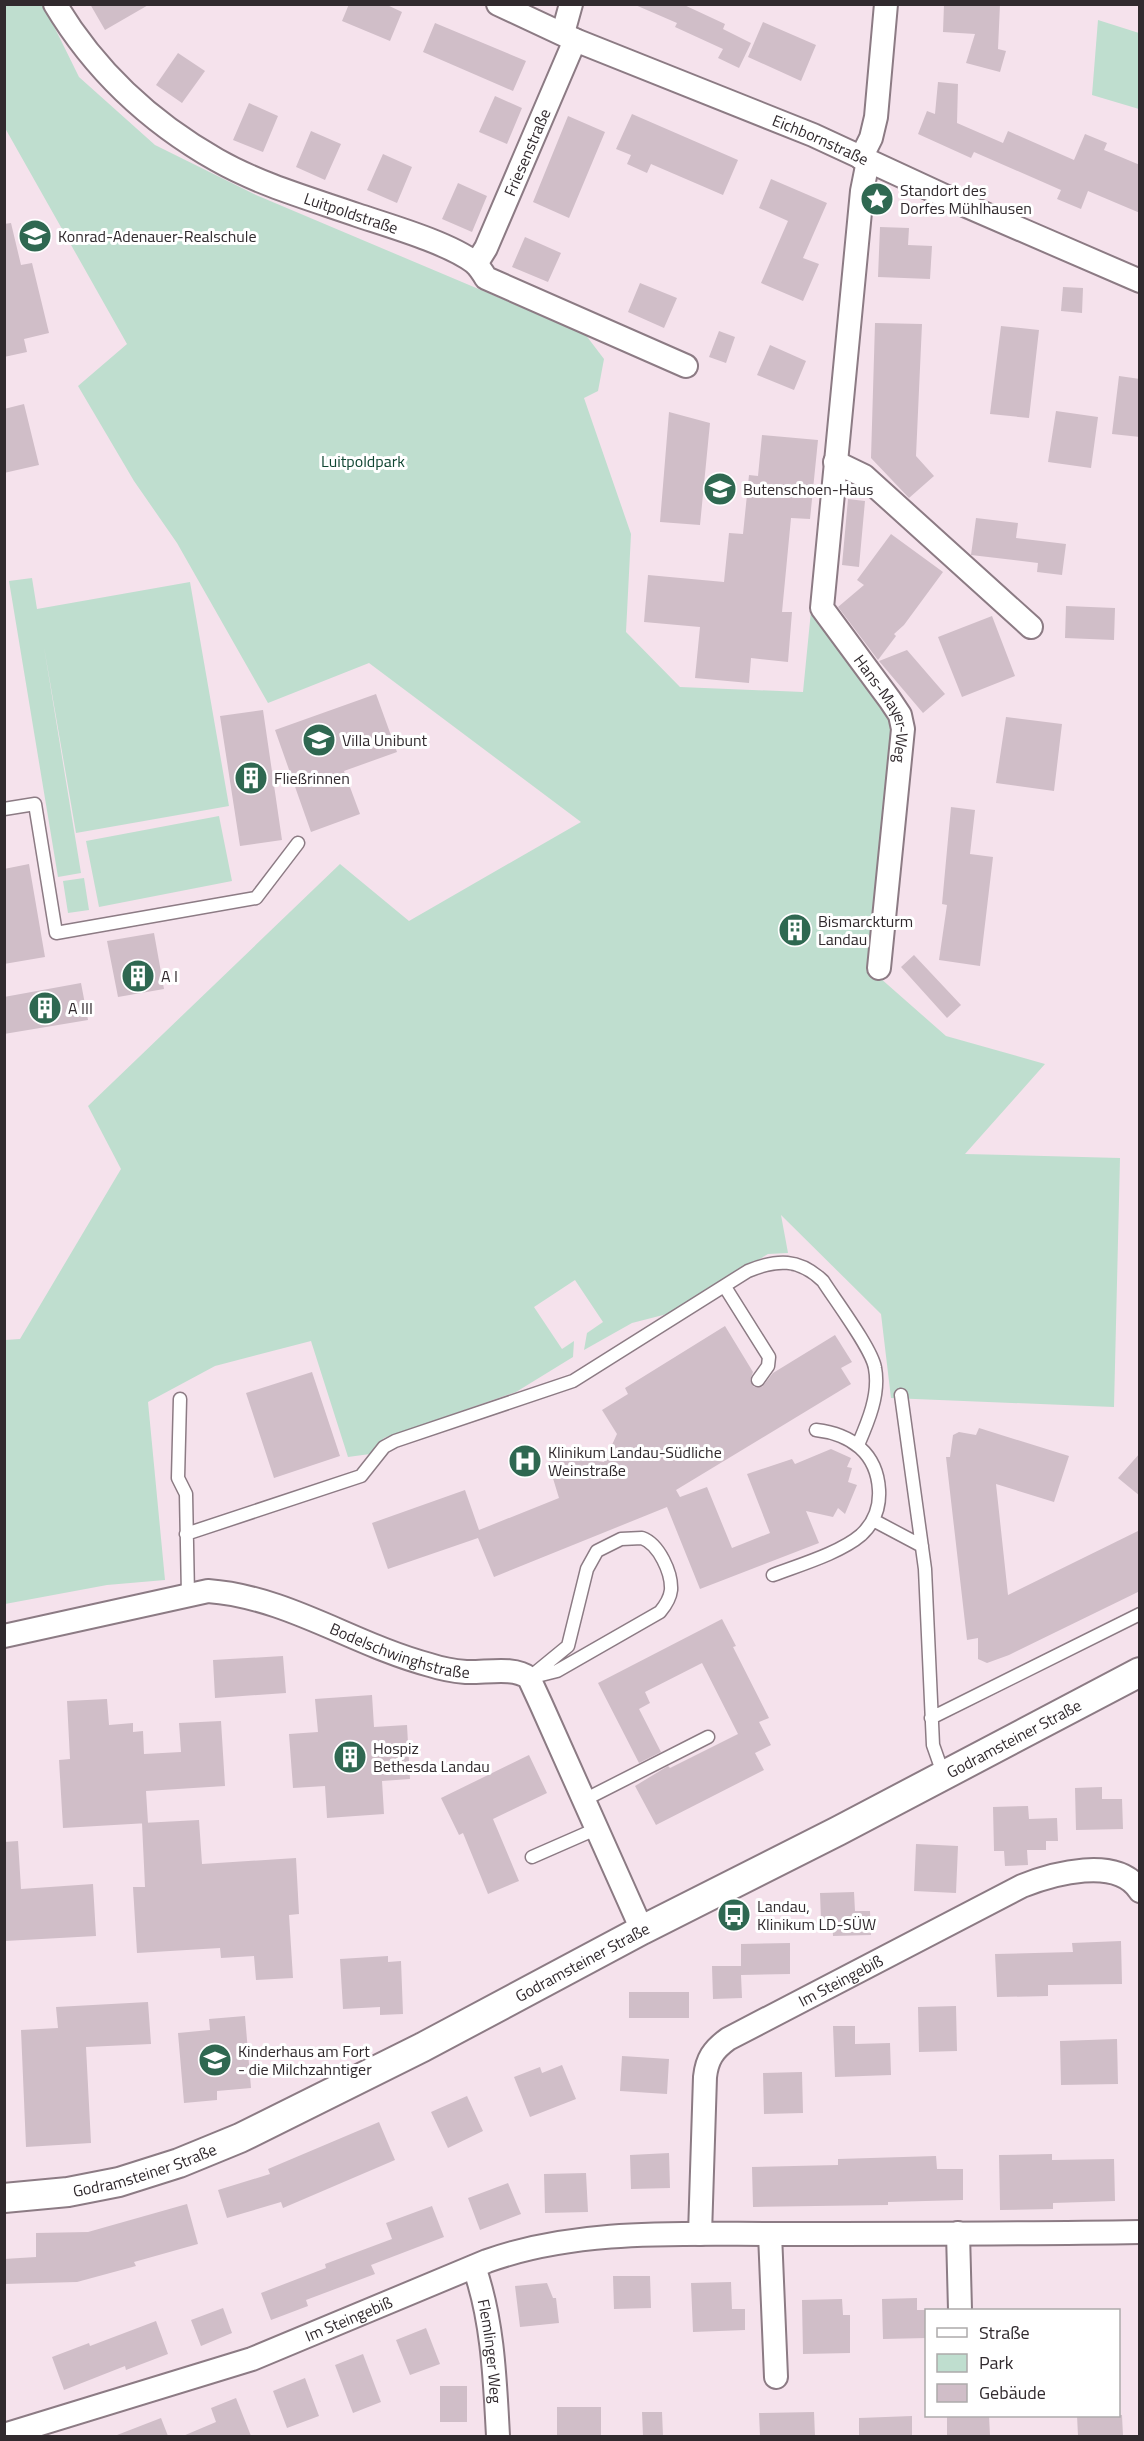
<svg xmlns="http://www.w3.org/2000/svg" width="1144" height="2441" font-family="'Titillium Web',sans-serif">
  <rect width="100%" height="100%" fill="#f5e2ec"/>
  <!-- green -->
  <path fill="#bfdecf" d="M43 4 79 77 155 145 256 195 585 334 604 359 598 391 584 398 631 534 626 632 680 687 803 692 811 611 894 712 871 970 946 1036 1045 1064 965 1154 1120 1158 1114 1407 891 1398 881 1314 781 1215 788 1253 768 1254 667 1314 632 1323 584 1350 587 1333 603 1322 575 1280 534 1307 562 1349 574 1341 573 1357 516 1392 384 1438 370 1454 348 1457 311 1341 215 1366 148 1402 165 1580 107 1585 5 1604V1340L20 1339 121 1169 88 1106 340 864 409 921 581 822 369 663 268 703 177 543 134 481 78 386 127 344 5 128V5Z
    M1098 20 1139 33V109L1092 95Z
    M32 578 37 609 190 582 229 806 76 833 44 647 81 873 58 877 9 581Z
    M219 816 232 881 99 907 86 841Z
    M84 878 89 910 68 913 63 881Z"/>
  <!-- building -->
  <path fill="#d0bec8" d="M90 4H150L105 30Z
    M349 4H385L402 12 390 41 342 21Z
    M633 4H682L725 24 723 29 751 43 739 68 718 58 723 49 675 27 677 23Z
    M944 4H1000L998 49 1006 51 1000 72 966 63 975 34 943 32Z
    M763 22 816 45 801 81 748 57Z
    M435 23 526 61 513 91 423 52Z
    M178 53 205 71 182 103 156 85Z
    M938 82 958 84 957 123 1003 143 1008 131 1074 160 1085 134 1107 143 1104 150 1140 165V213L1088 191 1081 209 1057 199 1061 190 974 152 971 158 918 134 927 111 935 114Z
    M495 96 522 108 507 144 479 132Z
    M249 103 278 116 263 152 233 140Z
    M632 114 738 160 723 195 651 164 647 173 627 164 631 155 616 149Z
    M568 116 605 132 569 218 533 202Z
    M311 131 341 144 325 180 296 167Z
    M383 154 412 167 397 203 367 190Z
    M771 179 827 203 803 258 819 264 803 301 761 283 788 221 759 208Z
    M458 183 487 196 472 232 442 219Z
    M11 223 21 265 32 263 49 333 24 339 27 352 4 357V224Z
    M880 227 909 228 908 245 932 246 930 279 878 277Z
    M525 237 561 253 548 282 512 267Z
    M640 283 677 298 664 328 628 312Z
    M1063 287 1083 288 1082 313 1061 311Z
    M875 323 922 324 916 456 934 476 909 498 871 458Z
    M1001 326 1039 330 1029 418 990 414Z
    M719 331 735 337 726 363 709 357Z
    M770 345 806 361 794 390 757 375Z
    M1119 376 1140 379V437L1112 434Z
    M24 404 39 465 4 473V409Z
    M1056 411 1098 417 1091 468 1048 462Z
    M669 412 710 423 700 525 660 522Z
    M762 435 818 440 810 519 791 518 782 612H792L788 662 751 658 749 683 695 678 700 627 644 622 648 575 724 582 729 533 743 534 749 475 758 476Z
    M848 499 865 501 859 567 842 565Z
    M976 518 1018 523 1016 538 1066 544 1062 575 1037 572 1038 563 971 555Z
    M891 534 943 572 904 625 894 634 896 636 878 660 838 607 864 585 857 580Z
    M1066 606 1115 608 1114 640 1065 638Z
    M992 616 1015 676 962 697 938 637Z
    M907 650 945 694 923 713 879 661Z
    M376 694 397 752 344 771 360 814 311 832 275 730Z
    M263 710 282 840 240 846 220 716Z
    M1006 717 1062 724 1054 791 996 783Z
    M951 807 975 810 970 854 993 857 980 966 939 960 947 905 942 904Z
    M29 864 45 957 4 964V869Z
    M790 915 810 926 799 945 779 934Z
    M154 933 164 989 118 997 107 941Z
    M914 955 961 1005 947 1018 901 967Z
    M81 983 88 1020 4 1034V997Z
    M725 1326 753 1372 750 1380 754 1387H762L773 1373 835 1335 852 1362 841 1368 851 1384 676 1490 680 1497 707 1487 732 1548 770 1533 747 1474 792 1459 795 1464 831 1449 851 1458 847 1467 852 1468 848 1482 857 1485 845 1514 838 1508 833 1517 806 1511 819 1543 700 1589 667 1507 494 1577 478 1538 388 1569 372 1523 465 1490 479 1530 559 1498 548 1462 579 1458 604 1462 617 1434 602 1410 628 1394 625 1388Z
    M312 1372 340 1456 274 1478 246 1393Z
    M979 1428 1069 1456 1054 1502 996 1484 1008 1595 1140 1530V1591L1009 1655 987 1663 978 1659V1638L967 1640 946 1457H950L953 1435 959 1432 976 1435Z
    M1140 1453V1496L1118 1478Z
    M722 1619 736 1646 733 1647 769 1718 759 1722 771 1745 755 1753 764 1770 656 1825 635 1786 668 1766 670 1768 738 1734 702 1663 645 1692 650 1703 639 1709 661 1752 639 1763 598 1683Z
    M283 1656 286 1693 215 1698 213 1660Z
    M372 1695 374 1727 407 1725 410 1779 382 1781 384 1814 327 1818 325 1786 293 1788 289 1734 318 1732 315 1699Z
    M107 1699 109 1725 133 1723V1732L143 1731 144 1754 181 1752 179 1723 221 1721 225 1786 146 1791 148 1823 63 1828 59 1760 70 1759 67 1701Z
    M529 1755 547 1793 493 1819 519 1881 488 1894 463 1833 459 1835 441 1798Z
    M1102 1787V1799H1122L1123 1829 1076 1830 1075 1788Z
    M1028 1806 1029 1819 1057 1818 1058 1841H1046V1850H1027L1028 1865 1005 1866 1004 1851H994L993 1807Z
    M199 1820 202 1864 296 1858 299 1914 289 1915 293 1978 256 1980 254 1956 221 1958 220 1948 137 1953 133 1887H145L142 1823Z
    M18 1841 21 1889 93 1884 96 1936 5 1941 4 1842Z
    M916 1844 958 1846 956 1893 914 1891Z
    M854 1892 855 1911H870L871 1935 833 1936 832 1919 821 1920 820 1893Z
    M1121 1941 1122 1984 1048 1985V1996L997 1997 995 1954 1073 1952 1072 1943Z
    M790 1943V1974L741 1975 742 1998 713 1999 712 1966H741V1944Z
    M388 1956V1962L401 1961 403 2014 380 2015V2007L343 2009 340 1959Z
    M629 1992H689V2018H629Z
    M148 2002 151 2044 86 2047 91 2143 26 2147 21 2030 58 2028 56 2007Z
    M956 2006 957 2051 919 2052 918 2007Z
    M245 2016 251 2088 217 2091V2100L184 2103 178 2033 210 2030 209 2019Z
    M833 2026H855V2044L890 2043 891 2075 835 2077Z
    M1117 2039 1118 2084 1061 2085 1060 2041Z
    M622 2056 669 2059 667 2094 620 2091Z
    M562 2065 576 2099 530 2117 514 2077 540 2067 542 2073Z
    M802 2072 803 2113 764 2114 763 2073Z
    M467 2096 483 2131 448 2148 431 2112Z
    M379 2122 395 2160 283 2208 281 2202 227 2218 218 2190 270 2174 268 2169Z
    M669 2153 670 2188 631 2189 630 2155Z
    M1052 2154V2160L1114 2159 1115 2201 1053 2203V2209L1000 2210 999 2155Z
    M936 2156 937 2169H963V2200L888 2202V2205L753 2207 752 2167 838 2165V2159Z
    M586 2173 588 2212 545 2213 544 2174Z
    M508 2183 521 2214 480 2230 468 2198Z
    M187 2204 198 2244 134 2262 136 2266 77 2282 4 2284V2259L36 2257V2233L88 2232Z
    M432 2206 444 2237 371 2265 375 2274 306 2300 308 2306 271 2320 261 2293 326 2268 325 2264 392 2239 386 2223Z
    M613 2276H650L651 2308 614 2309Z
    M731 2282 732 2309H745V2330L693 2332 691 2283Z
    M547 2283 553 2298H556L559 2323 520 2327 515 2286Z
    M917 2298V2310H927V2338L883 2339 882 2299Z
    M842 2299 843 2315H850V2353L803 2354 802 2300Z
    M223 2308 232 2333 201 2346 191 2320Z
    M156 2321 168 2354 126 2370 125 2366 64 2390 52 2357 89 2343 90 2346Z
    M426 2328 440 2364 410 2375 396 2340Z
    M363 2354 381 2402 353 2413 335 2365Z
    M305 2378 319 2416 287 2428 273 2391Z
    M440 2386H467V2422H440Z
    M236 2398 251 2436H183L216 2422 211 2408Z
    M557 2407H601V2436H557Z
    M642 2412H662L663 2436H643Z
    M814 2412 815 2436H760L759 2413Z
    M947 2415H989L990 2436H947Z
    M1077 2415H1122L1123 2436H1078Z
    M912 2416V2436H859V2418Z
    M161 2418 168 2436H117V2435Z"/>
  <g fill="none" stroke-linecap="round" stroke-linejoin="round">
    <!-- service casing -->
    <g stroke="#8c7b84" stroke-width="15">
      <path id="service" d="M4 809 35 804 56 933 256 898 298 843
        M725 1287 769 1357 768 1366 758 1380
        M901 1395 925 1569 933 1745 939 1762 946 1773
        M180 1399 178 1478 186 1494 188 1595
        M873 1520 922 1546
        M186 1534 361 1476 384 1447 395 1441 573 1381 748 1271C777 1259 799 1258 823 1281 835 1300 872 1349 875 1368 880 1394 868 1422 858 1445
        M642 1538C659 1544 672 1573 671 1590 670 1599 665 1606 660 1612L557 1671 529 1678 568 1646 587 1569 597 1551 621 1539Z
        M773 1575C799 1565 840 1553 861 1535 874 1523 880 1508 879 1490 877 1453 851 1434 816 1430
        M931 1718 1140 1614
        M584 1800 708 1737
        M532 1857 596 1829"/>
    </g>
    <!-- minor casing -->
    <g stroke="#8c7b84" stroke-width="26">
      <g id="minor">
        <path id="s1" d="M55 4C95 71 150 122 217 160 261 185 311 199 357 215 390 226 449 243 475 263 479 267 483 273 486 278L686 366"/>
        <path id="s2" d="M498 4 575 40 813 135 962 204 1140 281"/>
        <path d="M563 33 571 4"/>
        <path d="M861 158 871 138 876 117 886 4"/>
        <path id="s3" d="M868 161 862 191 822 608 890 700 900 715 903 729 879 968"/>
        <path id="s4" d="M476 264 486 248 575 40"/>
        <path d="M835 462 864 476 1031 627"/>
        <path id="s5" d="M4 1636 208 1591C288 1597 354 1645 430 1665 442 1669 454 1671 466 1672 485 1673 514 1666 529 1678L541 1704 642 1930"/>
        <path d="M958 2233 960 2310"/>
        <path id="s6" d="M700 2234 705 2077C707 2059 713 2050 728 2039L1022 1886C1052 1874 1118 1855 1140 1891"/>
        <path d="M770 2234 776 2377"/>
        <path id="s7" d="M474 2267C493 2320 495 2381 498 2436"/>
        <path id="s8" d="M4 2435 252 2359 487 2261C576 2229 678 2234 771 2234 894 2234 1017 2234 1140 2232"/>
      </g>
    </g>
    <!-- tertiary casing -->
    <g stroke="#8c7b84" stroke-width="32">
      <g id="tertiary">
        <path id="s9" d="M4 2198 68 2192 119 2182 179 2163 240 2138 423 2047 642 1930 838 1831 1140 1672"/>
      </g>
    </g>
    <!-- service -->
    <use href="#service" stroke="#fff" stroke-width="12"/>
    <!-- minor -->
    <use href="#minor" stroke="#fff" stroke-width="22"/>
    <!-- tertiary -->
    <use href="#tertiary" stroke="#fff" stroke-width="28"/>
  </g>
  <!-- icons -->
  <defs>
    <g id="sight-disc" transform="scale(1.725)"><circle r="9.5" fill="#2f6851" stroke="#fff"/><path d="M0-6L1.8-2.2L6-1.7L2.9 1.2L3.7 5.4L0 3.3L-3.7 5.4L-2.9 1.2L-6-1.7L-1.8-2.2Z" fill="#fff"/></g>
    <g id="school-disc" transform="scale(1.725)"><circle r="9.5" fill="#2f6851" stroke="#fff"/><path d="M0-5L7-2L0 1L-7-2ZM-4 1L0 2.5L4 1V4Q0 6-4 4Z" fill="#fff"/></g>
    <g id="university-disc" transform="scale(1.725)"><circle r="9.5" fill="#2f6851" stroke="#fff"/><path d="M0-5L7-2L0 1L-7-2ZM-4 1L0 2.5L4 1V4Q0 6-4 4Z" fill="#fff"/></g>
    <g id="building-disc" transform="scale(1.725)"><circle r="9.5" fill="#2f6851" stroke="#fff"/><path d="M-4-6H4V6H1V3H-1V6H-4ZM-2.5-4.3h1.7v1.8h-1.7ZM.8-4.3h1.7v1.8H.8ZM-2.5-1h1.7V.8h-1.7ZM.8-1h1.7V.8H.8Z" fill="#fff"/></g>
    <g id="hospital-disc" transform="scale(1.725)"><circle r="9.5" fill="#2f6851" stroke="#fff"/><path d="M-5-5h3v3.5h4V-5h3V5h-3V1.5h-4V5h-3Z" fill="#fff"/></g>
    <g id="bus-disc" transform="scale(1.725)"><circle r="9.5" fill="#2f6851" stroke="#fff"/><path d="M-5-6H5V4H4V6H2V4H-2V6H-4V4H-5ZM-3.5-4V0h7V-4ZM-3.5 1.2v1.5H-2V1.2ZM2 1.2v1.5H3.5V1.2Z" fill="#fff"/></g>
  </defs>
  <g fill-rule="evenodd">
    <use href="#sight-disc" x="877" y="199"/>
    <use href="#school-disc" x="35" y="236"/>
    <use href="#university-disc" x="720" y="489"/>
    <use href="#school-disc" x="319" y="740"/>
    <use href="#building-disc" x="251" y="778"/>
    <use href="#building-disc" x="795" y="930"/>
    <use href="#building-disc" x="138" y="976"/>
    <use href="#building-disc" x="45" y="1008"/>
    <use href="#hospital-disc" x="525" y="1461"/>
    <use href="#building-disc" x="350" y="1757"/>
    <use href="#bus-disc" x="734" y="1915"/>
    <use href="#school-disc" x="215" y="2060"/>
  </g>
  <g text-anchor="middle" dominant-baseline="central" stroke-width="6" stroke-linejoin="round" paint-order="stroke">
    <!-- street labels -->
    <g font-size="16" fill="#312a2e" stroke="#fff">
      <text stroke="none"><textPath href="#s2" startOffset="350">Eichbornstraße</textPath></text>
      <text stroke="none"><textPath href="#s4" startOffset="123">Friesenstraße</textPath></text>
      <text stroke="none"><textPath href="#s1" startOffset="372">Luitpoldstraße</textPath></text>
      <text stroke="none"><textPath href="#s3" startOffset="570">Hans-Mayer-Weg</textPath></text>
      <text stroke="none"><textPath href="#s5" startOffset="411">Bodelschwinghstraße</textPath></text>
      <text stroke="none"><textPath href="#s9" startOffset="1116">Godramsteiner Straße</textPath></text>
      <text stroke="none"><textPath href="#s9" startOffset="630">Godramsteiner Straße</textPath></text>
      <text stroke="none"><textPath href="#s6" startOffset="330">Im Steingebiß</textPath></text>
      <text stroke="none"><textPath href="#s9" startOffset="144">Godramsteiner Straße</textPath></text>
      <text stroke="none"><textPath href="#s8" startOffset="364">Im Steingebiß</textPath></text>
      <text stroke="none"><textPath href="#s7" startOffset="86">Flemlinger Weg</textPath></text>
    </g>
    <!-- poi labels -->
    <g font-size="16" fill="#312a2e" stroke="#fff" text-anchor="start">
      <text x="900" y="190">Standort des<tspan x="900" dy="18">Dorfes Mühlhausen</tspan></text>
      <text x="58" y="236">Konrad-Adenauer-Realschule</text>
      <text x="743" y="489">Butenschoen-Haus</text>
      <text x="342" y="740">Villa Unibunt</text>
      <text x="274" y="778">Fließrinnen</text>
      <text x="818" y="921">Bismarckturm<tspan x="818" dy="18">Landau</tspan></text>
      <text x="161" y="976">A I</text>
      <text x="68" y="1008">A III</text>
      <text x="548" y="1452">Klinikum Landau-Südliche<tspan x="548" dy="18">Weinstraße</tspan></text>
      <text x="373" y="1748">Hospiz<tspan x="373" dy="18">Bethesda Landau</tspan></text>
      <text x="757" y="1906">Landau,<tspan x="757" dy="18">Klinikum LD-SÜW</tspan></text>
      <text x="238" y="2051">Kinderhaus am Fort<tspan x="238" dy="18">- die Milchzahntiger</tspan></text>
    </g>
    <!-- park labels -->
    <g font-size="16" fill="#104532" stroke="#fff">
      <text x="363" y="461">Luitpoldpark</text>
    </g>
  </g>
  <!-- border -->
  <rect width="1144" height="2441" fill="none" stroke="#312a2e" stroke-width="12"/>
  <!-- legend -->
  <rect x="925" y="2309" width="195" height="108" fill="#ffffff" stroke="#adaaab" stroke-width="1.5"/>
  <rect x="937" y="2328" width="30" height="9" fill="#ffffff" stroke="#adaaab" stroke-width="1.5"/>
  <text x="979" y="2339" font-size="18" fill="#312a2e">Straße</text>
  <rect x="937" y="2354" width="30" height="18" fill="#bfdecf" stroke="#adaaab" stroke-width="1.5"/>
  <text x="979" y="2369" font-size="18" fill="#312a2e">Park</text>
  <rect x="937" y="2384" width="30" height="18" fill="#d0bec8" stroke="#adaaab" stroke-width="1.5"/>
  <text x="979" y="2399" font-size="18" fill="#312a2e">Gebäude</text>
</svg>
